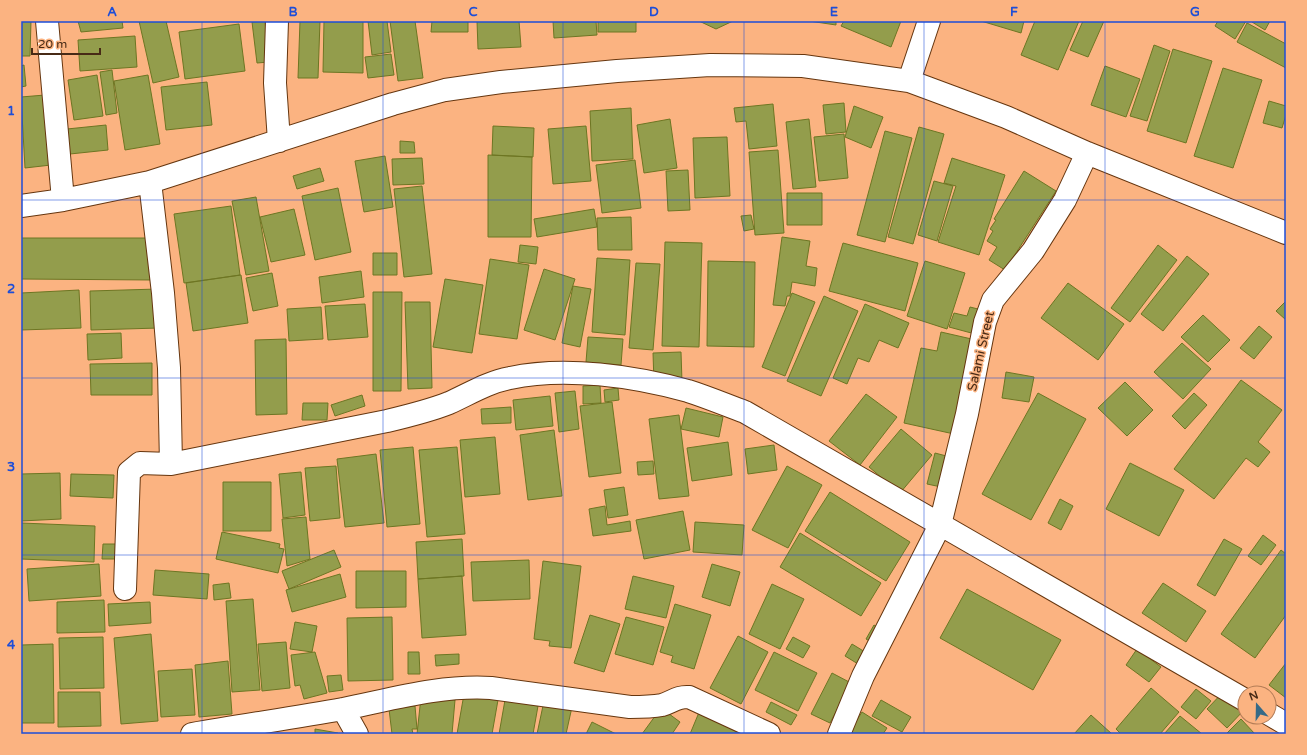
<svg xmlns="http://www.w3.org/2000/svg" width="1307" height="755" font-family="'Varela Round',sans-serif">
  <rect width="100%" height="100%" fill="#fbb381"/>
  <!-- building -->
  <path fill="#939d4c" stroke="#6d7623" d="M21 21H31L30 56H21Z
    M78 21H122L123 28 81 32Z
    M139 21H166L179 77 153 83Z
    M265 21 269 62 257 63 252 22Z
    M300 21H320L318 78H298Z
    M324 21H363V73L323 72Z
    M368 21H387L391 52 372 55Z
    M390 21H415L423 78 398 81Z
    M432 21H468V32H431Z
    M477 21H519L521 47 478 49Z
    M553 21H596L597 35 554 38Z
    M598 21H636V32H598Z
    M699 21H733L716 29Z
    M809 21H836V25Z
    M844 21H901L891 47 841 26Z
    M981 21H1024L1021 33Z
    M1035 21H1079L1058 70 1021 55Z
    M1083 21H1104L1088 57 1070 50Z
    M1218 21H1246L1235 39 1215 26Z
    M1252 21H1270L1265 30 1252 22Z
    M1247 23 1286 44V68L1237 42Z
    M239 24 245 71 185 79 179 32Z
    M135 36 137 67 80 71 78 40Z
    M1154 45 1170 51 1147 121 1130 116Z
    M1173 49 1212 61 1186 143 1147 131Z
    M391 54 394 75 368 78 365 57Z
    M24 65 26 86 21 87V66Z
    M1105 66 1140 79 1126 117 1091 105Z
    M1223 68 1262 80 1233 168 1194 156Z
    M112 70 117 113 106 115 100 72Z
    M97 75 103 116 74 120 68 80Z
    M148 75 160 144 125 150 114 81Z
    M207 82 212 125 166 130 161 87Z
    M45 95 51 165 25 168 21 97Z
    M1269 101 1286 106V115L1282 128 1263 123Z
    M844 103 846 132 826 134 823 105Z
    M773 104 777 146 749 149 746 121 736 122 734 108Z
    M854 106 883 117 871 148 845 137Z
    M631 108 633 159 592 161 590 111Z
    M670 119 677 168 644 173 637 125Z
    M809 119 816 187 793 189 786 122Z
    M106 125 108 150 70 154 67 129Z
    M493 126 534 128 533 157 492 155Z
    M586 126 591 181 553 184 548 129Z
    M919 127 944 134 913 244 888 237Z
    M885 131 912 138 885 242 857 235Z
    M844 134 848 178 819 181 814 137Z
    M727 137 730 196 695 198 693 138Z
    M400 141 414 142 415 153H400Z
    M778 150 784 233 755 235 749 152Z
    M488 155 532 157 531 237H488Z
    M385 156 393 207 364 212 355 161Z
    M422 158 424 184 393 185 392 159Z
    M952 158 1005 175 979 255 938 242 956 186 944 183Z
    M635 160 641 208 602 213 596 165Z
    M320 168 324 181 297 189 293 176Z
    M688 170 690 210 668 211 666 171Z
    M1024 171 1056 191 1005 270 989 260 997 247 987 241 993 231 990 229 996 220 994 219Z
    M934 181 953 186 937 241 918 235Z
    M422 186 432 274 404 277 394 189Z
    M338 188 351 252 315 260 302 196Z
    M787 193H822V225H787Z
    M256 197 269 271 246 275 232 201Z
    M231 206 240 275 184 283 174 214Z
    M294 209 305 255 271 262 260 217Z
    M594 209 597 227 537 237 534 219Z
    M751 215 754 229 744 231 741 216Z
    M631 217 632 250H598L597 218Z
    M782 237 810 241 806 266 817 268 815 286 792 282 790 296H787L785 306 773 305Z
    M21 238H153L152 280 21 279Z
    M665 242 702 243 699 347 662 346Z
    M843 243 918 263 905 311 829 291Z
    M520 245 538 247 536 264 518 262Z
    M1158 245 1177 260 1130 322 1111 308Z
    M373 253H397V275H373Z
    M1187 256 1209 274 1163 331 1141 314Z
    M597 258 630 260 625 335 592 332Z
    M490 259 529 265 517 339 479 334Z
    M708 261 755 262 754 347 707 346Z
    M925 261 965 273 947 329 907 316Z
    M636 263 660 264 653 350 629 348Z
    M544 269 575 279 555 340 524 330Z
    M361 271 364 297 322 303 319 277Z
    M272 273 278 306 253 311 246 278Z
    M241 275 248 323 193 331 186 283Z
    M445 279 483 285 472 353 433 347Z
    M1068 283 1124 324 1098 360 1041 318Z
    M573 286 591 289 580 347 562 343Z
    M158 289 159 328 91 330 90 291Z
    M79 290 81 328 21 330V293Z
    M373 292H402L401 391H373Z
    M792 293 815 302 785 376 762 367Z
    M824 296 858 311 821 396 787 381Z
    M1286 301V320L1276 311Z
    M405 302H430L432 388 408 389Z
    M365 304 368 337 328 340 325 306Z
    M865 304 909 323 898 348 879 340 869 362 858 358 847 384 833 378Z
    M321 307 323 339 289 341 287 309Z
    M970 307 982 310 975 334 949 327 954 313 967 316Z
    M1203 315 1230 340 1208 362 1181 337Z
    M1259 326 1272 337 1254 359 1240 348Z
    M941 332 976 340 954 434 904 423 921 348 937 351Z
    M121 333 122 358 88 360 87 334Z
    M588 337 623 339 621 365 586 362Z
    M286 339 287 414 256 415 255 340Z
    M1182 343 1211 369 1183 399 1154 372Z
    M681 352 682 382 654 383 653 353Z
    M152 363V395H91L90 364Z
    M1006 372 1034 377 1029 402 1002 398Z
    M1241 380 1282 410 1258 442 1270 452 1258 467 1246 458 1214 499 1174 469Z
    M1125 382 1153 410 1127 436 1098 408Z
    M600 385 601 403 583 404V386Z
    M618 388 619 400 605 402 604 390Z
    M575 391 579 429 559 432 555 393Z
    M1038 393 1086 419 1031 520 982 494Z
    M1194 393 1207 405 1185 429 1172 416Z
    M866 394 897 417 860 465 829 441Z
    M362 395 365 406 335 416 331 405Z
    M550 396 553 426 516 430 513 400Z
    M612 402 621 473 589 477 580 406Z
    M303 403H328L327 420H302Z
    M511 407V423L482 424 481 409Z
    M686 408 723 417 719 437 681 429Z
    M679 415 689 496 659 499 649 419Z
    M901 429 932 455 900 493 869 467Z
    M554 430 562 496 528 500 520 435Z
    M495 437 500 494 465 497 460 440Z
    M728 442 732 475 692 481 687 448Z
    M774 445 777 470 748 474 745 449Z
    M413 447 420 524 387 527 380 450Z
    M457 447 465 534 427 537 419 450Z
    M935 453 954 458 946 488 927 484Z
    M376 454 384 523 345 527 337 459Z
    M653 461 654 474 638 475 637 462Z
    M1130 463 1184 490 1159 536 1106 509Z
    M336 466 340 518 310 521 305 468Z
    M787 466 822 485 788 548 752 530Z
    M301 472 305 515 283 518 279 474Z
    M60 473 61 519 21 521V474Z
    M71 474 114 475 113 498 70 496Z
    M223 482H271V531H223Z
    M624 487 628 515 608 518 604 490Z
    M830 492 910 542 886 581 805 531Z
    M1060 499 1073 506 1061 530 1048 523Z
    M605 506 607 525 630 521 631 531 593 536 589 509Z
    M683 511 690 550 644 559 636 520Z
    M306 517 310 559 287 566 282 519Z
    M695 522 744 525 742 555 693 552Z
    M21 523 95 526 94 562 21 559Z
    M222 532 280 544 279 548 284 549 278 573 216 559Z
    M800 533 881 583 861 616 780 567Z
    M1263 535 1276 545 1261 565 1248 556Z
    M462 539 464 576 418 579 416 542Z
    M1224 539 1242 549 1215 596 1197 585Z
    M103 544H124L123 559H102Z
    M334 550 341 567 289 589 282 571Z
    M1281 550 1286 554V615L1255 658 1221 634Z
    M529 560 530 599 473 601 471 562Z
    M543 561 581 566 571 648 549 646 550 641 534 639Z
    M99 564 101 596 29 601 27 569Z
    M712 564 740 572 730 606 702 597Z
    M155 570 209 574 207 599 153 595Z
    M356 571H406V607L356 608Z
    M340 574 346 597 292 612 286 590Z
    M462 576 466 635 422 638 418 579Z
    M633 576 674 586 666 618 625 609Z
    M229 583 231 598 214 600 213 585Z
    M1163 583 1206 611 1186 642 1142 613Z
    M772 584 804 599 780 649 749 634Z
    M967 589 1061 640 1033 690 940 638Z
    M253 599 260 690 232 692 226 601Z
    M104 600 105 632 57 633V602Z
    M150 602 151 623 109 626 108 604Z
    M675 604 711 615 694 669 671 662 673 656 660 652Z
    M590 615 620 624 604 672 574 663Z
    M392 617 393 680 348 681 347 618Z
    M626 617 664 627 653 665 615 654Z
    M295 622 317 626 312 652 290 649Z
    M874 625 884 631 876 645 866 639Z
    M151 634 158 721 121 724 114 638Z
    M738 636 768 652 741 704 710 688Z
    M103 637 104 688 60 689 59 638Z
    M793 637 810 646 803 658 786 649Z
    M286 642 290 688 262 691 258 644Z
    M53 644 54 723H21V645Z
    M852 644 870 655 863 667 845 656Z
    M1137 649 1161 667 1149 682 1126 665Z
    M315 652 327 693 304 699 300 685 295 686 291 655Z
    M408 652H419L420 674H408Z
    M774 652 817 673 798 711 755 690Z
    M459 654V664L436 666 435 655Z
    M228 661 232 714 199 717 195 665Z
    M1286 663V698L1269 685Z
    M192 669 195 715 161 717 158 671Z
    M832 673 851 683 830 723 811 714Z
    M341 675 343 690 329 692 327 676Z
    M1151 688 1179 712 1160 734H1121L1116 729Z
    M1196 689 1211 701 1196 719 1181 707Z
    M1226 689 1245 709 1227 728 1207 709Z
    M58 692H100L101 726 58 727Z
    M464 694 498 700 492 734H457Z
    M421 697 455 700 452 734H417Z
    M505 700 538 706 533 734H499Z
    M881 700 911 717 902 732 872 716Z
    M544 701 572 707 566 734H537Z
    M771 702 797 715 791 725 766 712Z
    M415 706 417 729H412L413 734H392L389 709Z
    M661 708 680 722 672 734H642Z
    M700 710 754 734H690Z
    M862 712 887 728 883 734H848Z
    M1091 715 1112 734H1074Z
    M1180 716 1202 734H1164Z
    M1241 719 1255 734H1226Z
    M592 722 616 734H586Z
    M315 729 338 733V734H315Z"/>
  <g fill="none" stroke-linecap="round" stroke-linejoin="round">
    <!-- minor casing -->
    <g stroke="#66360f" stroke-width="24">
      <path id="minor" d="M47 21 63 200
        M277 21 275 83 279 141
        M909 81 929 21
        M150 182 163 293 169 368 171 464
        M21 206 63 200 150 182 393 104 445 90 501 82 617 71 710 65 803 66 909 81 1006 117 1087 153 1286 233
        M125 589 129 472 140 463 171 464 387 421C408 416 429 411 449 403 469 394 488 382 510 378 565 366 634 376 688 391 707 397 726 405 745 412L1245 700
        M343 709 357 734
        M1269 714 1286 724
        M192 734C243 725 293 718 343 709 393 699 440 685 491 688L630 707C641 707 651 707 662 705 672 702 678 696 689 697L769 734
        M839 734 863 676 940 525 967 414 985 322 993 300 1033 251 1065 200 1087 153"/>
    </g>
    <!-- minor -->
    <use href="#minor" stroke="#fff" stroke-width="22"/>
  </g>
  <!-- grid -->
  <path fill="none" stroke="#1d4ed8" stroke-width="1" stroke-opacity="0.55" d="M202 21V734M383 21V734M563 21V734M744 21V734M924 21V734M1105 21V734M21 200H1286M21 378H1286M21 555H1286"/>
  <g text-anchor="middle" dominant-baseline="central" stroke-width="3" stroke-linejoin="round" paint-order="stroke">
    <!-- street labels -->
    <g font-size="13" fill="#472a16" stroke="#fbb381">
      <text transform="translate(981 351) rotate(-77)">Salami Street</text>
    </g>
  </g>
  <!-- border -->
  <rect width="1307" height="755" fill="none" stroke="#fbb381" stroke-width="44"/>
  <!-- north arrow -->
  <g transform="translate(1257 705) rotate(340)"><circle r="19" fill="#fbb381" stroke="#b37c56"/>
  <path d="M0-3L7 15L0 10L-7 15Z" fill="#366a87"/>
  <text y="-6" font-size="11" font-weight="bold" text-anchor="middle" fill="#472a16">N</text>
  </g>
  <!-- scale -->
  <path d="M32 48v6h68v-6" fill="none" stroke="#472a16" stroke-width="2"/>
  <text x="38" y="48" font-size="12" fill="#472a16" stroke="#fbb381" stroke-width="3" paint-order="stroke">20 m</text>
  <rect x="22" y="22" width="1263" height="711" fill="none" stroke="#1d4ed8" stroke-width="1.5"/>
  <g font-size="13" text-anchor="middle" font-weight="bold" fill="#1d4ed8">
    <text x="112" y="16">A</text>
    <text x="293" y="16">B</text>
    <text x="473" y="16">C</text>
    <text x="654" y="16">D</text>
    <text x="834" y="16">E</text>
    <text x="1014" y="16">F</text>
    <text x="1195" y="16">G</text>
    <text x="11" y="115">1</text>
    <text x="11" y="293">2</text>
    <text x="11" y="471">3</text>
    <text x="11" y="649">4</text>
  </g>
</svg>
